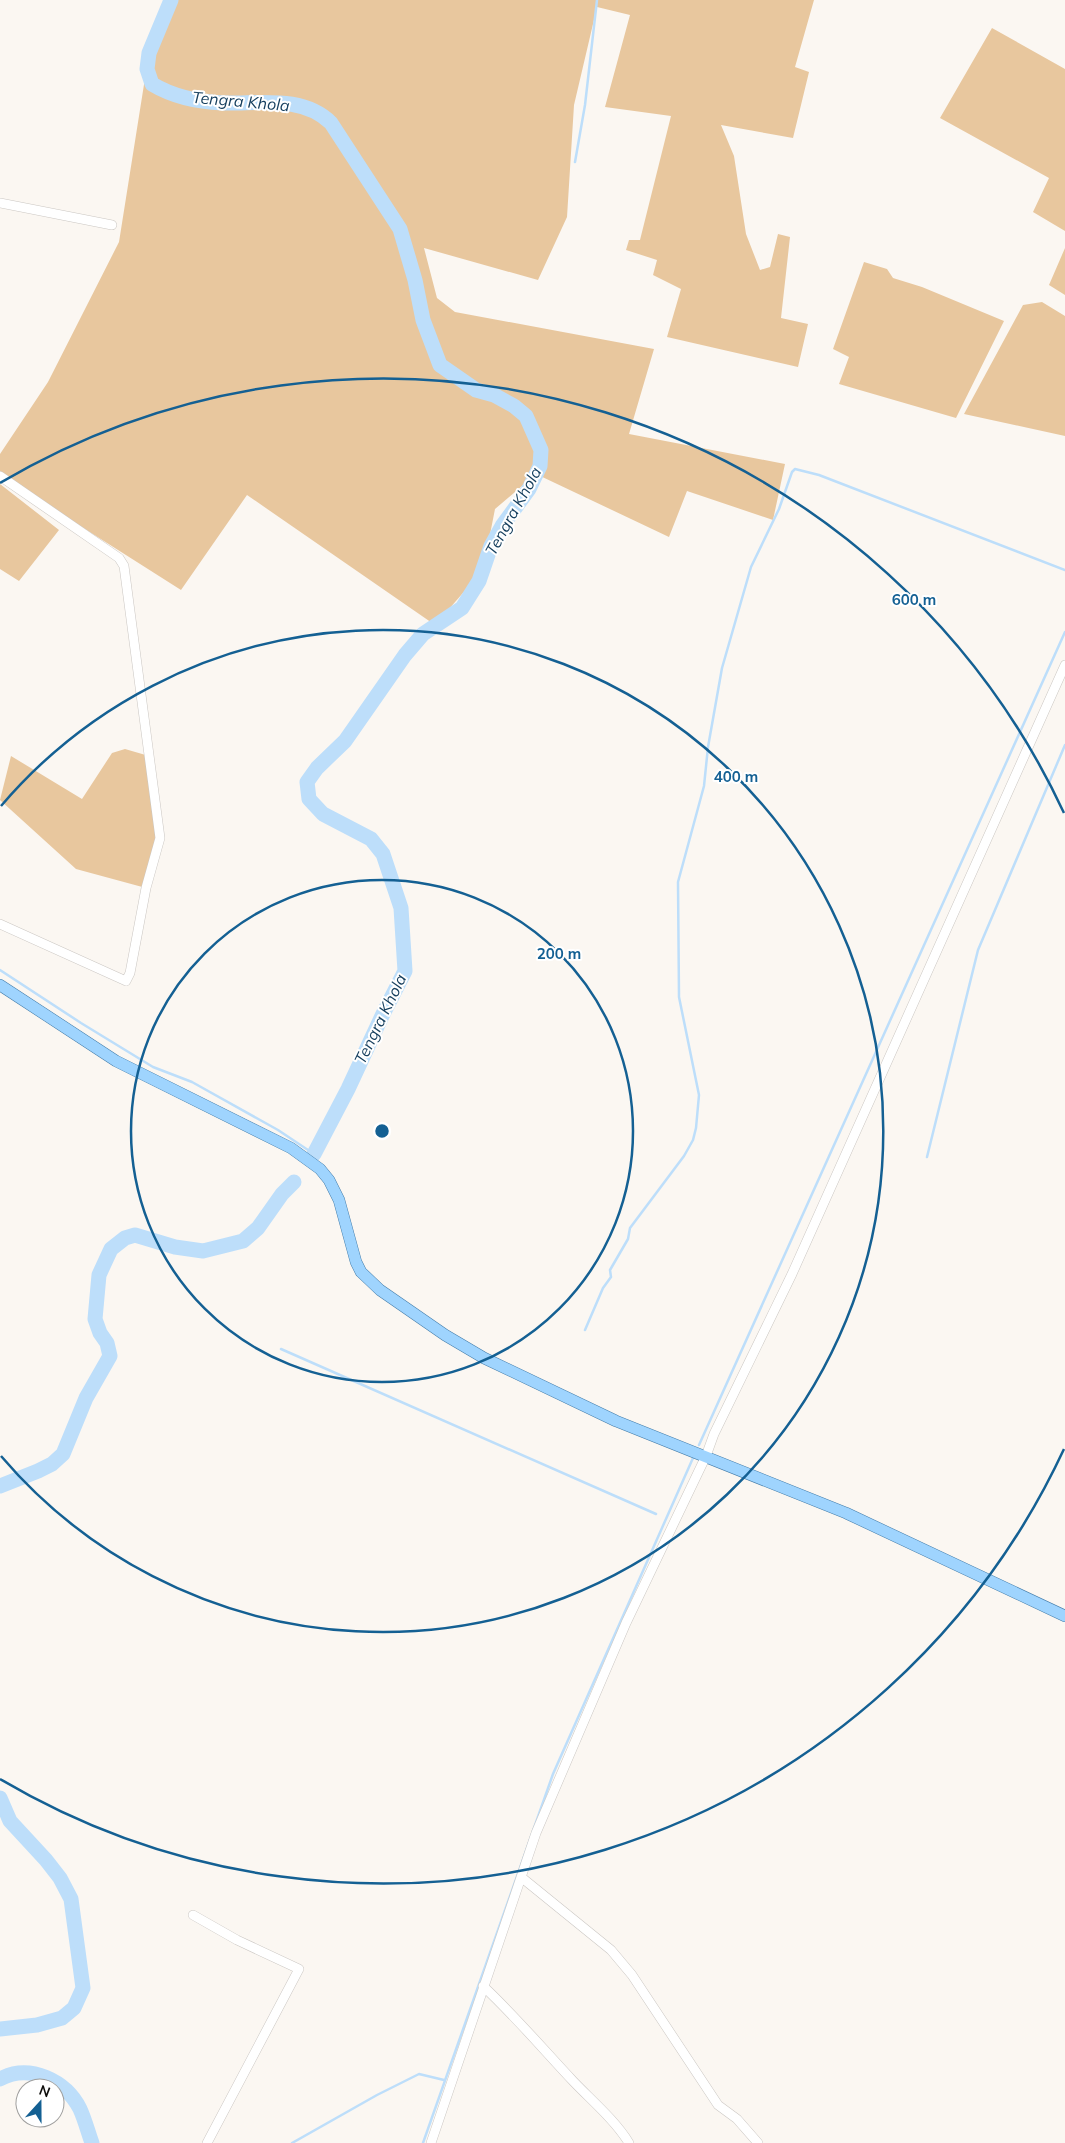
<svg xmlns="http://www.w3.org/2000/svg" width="1065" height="2143" font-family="Mulish,sans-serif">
  <rect width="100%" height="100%" fill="#fbf7f2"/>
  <!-- green -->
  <path fill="#e8c79e" d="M170 0H814L795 67 809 72 793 138 721 125 734 156 746 234 760 270 770 267 778 234 790 237 781 318 808 324 798 367 667 337 681 289 653 275 657 260 626 250 629 240H640L671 116 605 107 630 15 597 7 574 105 567 217 538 280 424 248 437 298 455 312 654 349 629 434 785 464 773 520 687 491 669 537 536 474 495 509 483 570 435 625 247 495 181 590 0 475V454L48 382 119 242 149 53Z
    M992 28 1065 69V231L1033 212 1049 178 940 118Z
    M1065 248V295L1049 285Z
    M864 262 887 269 893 278 922 287 1004 321 956 418 839 384 849 357 833 349Z
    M1042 302 1065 316V436L964 414 1023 305Z
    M0 484 59 530 19 581 0 569Z
    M125 749 149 756 160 838 146 888 76 869 0 800 11 756 82 799 112 753Z"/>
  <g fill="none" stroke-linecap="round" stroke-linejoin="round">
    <!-- stream -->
    <path stroke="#bddefa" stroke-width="2.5" d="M575 162 585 105 597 0
      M0 970 81 1023 153 1067 192 1082 278 1130 314 1154
      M927 1157 978 950 1065 745
      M585 1330 603 1288 611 1277 610 1270 628 1239 630 1228 684 1156 693 1140 696 1128 699 1095 679 997 678 882 704 786 708 747 722 668 751 567 779 509 792 472 795 469 819 475 1065 570
      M281 1349 656 1514
      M699 1445 1065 632
      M292 2143 377 2095 419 2074 444 2080
      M423 2143 553 1774 693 1458"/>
    <!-- river -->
    <path stroke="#bddefa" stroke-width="15" d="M171 0 149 53 147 69 152 84C172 96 199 102 223 103 259 104 303 95 331 123L400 229 415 280 423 320 440 365 476 390 494 395 514 406 526 416 541 450 540 466 529 489 502 526 491 546 479 581 462 608 423 634 405 655 345 741 317 768 307 782 309 799 323 814 371 839 383 854 401 908 405 971 382 1016 348 1089 314 1154
      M0 1486 38 1471 52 1464 63 1454 86 1398 110 1356 107 1343 100 1333 95 1319 99 1275 111 1249 125 1238 135 1235 175 1247 203 1251 243 1241 258 1228 282 1194 294 1182
      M0 1798 10 1821 46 1860 60 1878 71 1899 83 1988 74 2008 62 2018 37 2025 0 2029
      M0 2079C30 2063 66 2081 80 2109 85 2120 88 2132 92 2143"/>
    <!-- minor casing -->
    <g stroke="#cbc7c3" stroke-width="10">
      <path id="minor" d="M0 203 112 225
        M0 476 119 558 124 566 160 838 146 888 130 973 126 981 0 924
        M521 1877 611 1950 632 1975 718 2105 737 2119 758 2143
        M193 1915 237 1940 299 1969 207 2143
        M483 1986C515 2016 543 2049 573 2081 591 2100 615 2120 629 2143
        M431 2143 536 1833 626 1623 706 1456 714 1434 792 1274 1065 665"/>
    </g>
    <!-- major casing -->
    <g stroke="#437ca9" stroke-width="12">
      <path id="major" d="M0 985 116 1061 291 1148 320 1169 329 1180 339 1200 356 1262 361 1272 380 1290 445 1335 484 1358 616 1421 846 1513 1065 1616"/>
    </g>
    <!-- minor -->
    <use href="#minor" stroke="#fff" stroke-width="9"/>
    <!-- major -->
    <use href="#major" stroke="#9fd4fe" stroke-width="11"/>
  </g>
  <!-- distance rings -->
  <g fill="none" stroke="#146093" stroke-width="2.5">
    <circle cx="382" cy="1131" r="251"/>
    <path d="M1 806A501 501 0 1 1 1 1456"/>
    <path d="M1064 1449A752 752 0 0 1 0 1779M0 483A752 752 0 0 1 1064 813"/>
  </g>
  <g text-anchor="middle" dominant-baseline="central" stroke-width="4" stroke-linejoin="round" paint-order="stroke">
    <!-- water labels -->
    <g font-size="16" font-style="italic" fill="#17405f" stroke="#fff">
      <text transform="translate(241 101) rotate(5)">Tengra Khola</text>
      <text transform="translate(513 511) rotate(-61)">Tengra Khola</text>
      <text transform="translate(380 1019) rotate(-64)">Tengra Khola</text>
    </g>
  </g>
  <circle cx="382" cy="1131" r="8" fill="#146093" stroke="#fff" stroke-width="2.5"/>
  <g font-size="15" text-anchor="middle" font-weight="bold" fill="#146093" stroke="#fff" stroke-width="4" stroke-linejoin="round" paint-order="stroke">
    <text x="914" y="605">600 m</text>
    <text x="736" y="782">400 m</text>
    <text x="559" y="959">200 m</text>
  </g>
  <!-- north arrow -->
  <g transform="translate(40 2103) rotate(21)"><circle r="24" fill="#ffffff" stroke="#9f9f9e"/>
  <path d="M0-4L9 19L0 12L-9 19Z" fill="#146093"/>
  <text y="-8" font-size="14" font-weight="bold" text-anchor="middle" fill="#0f0e0c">N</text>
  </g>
</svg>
